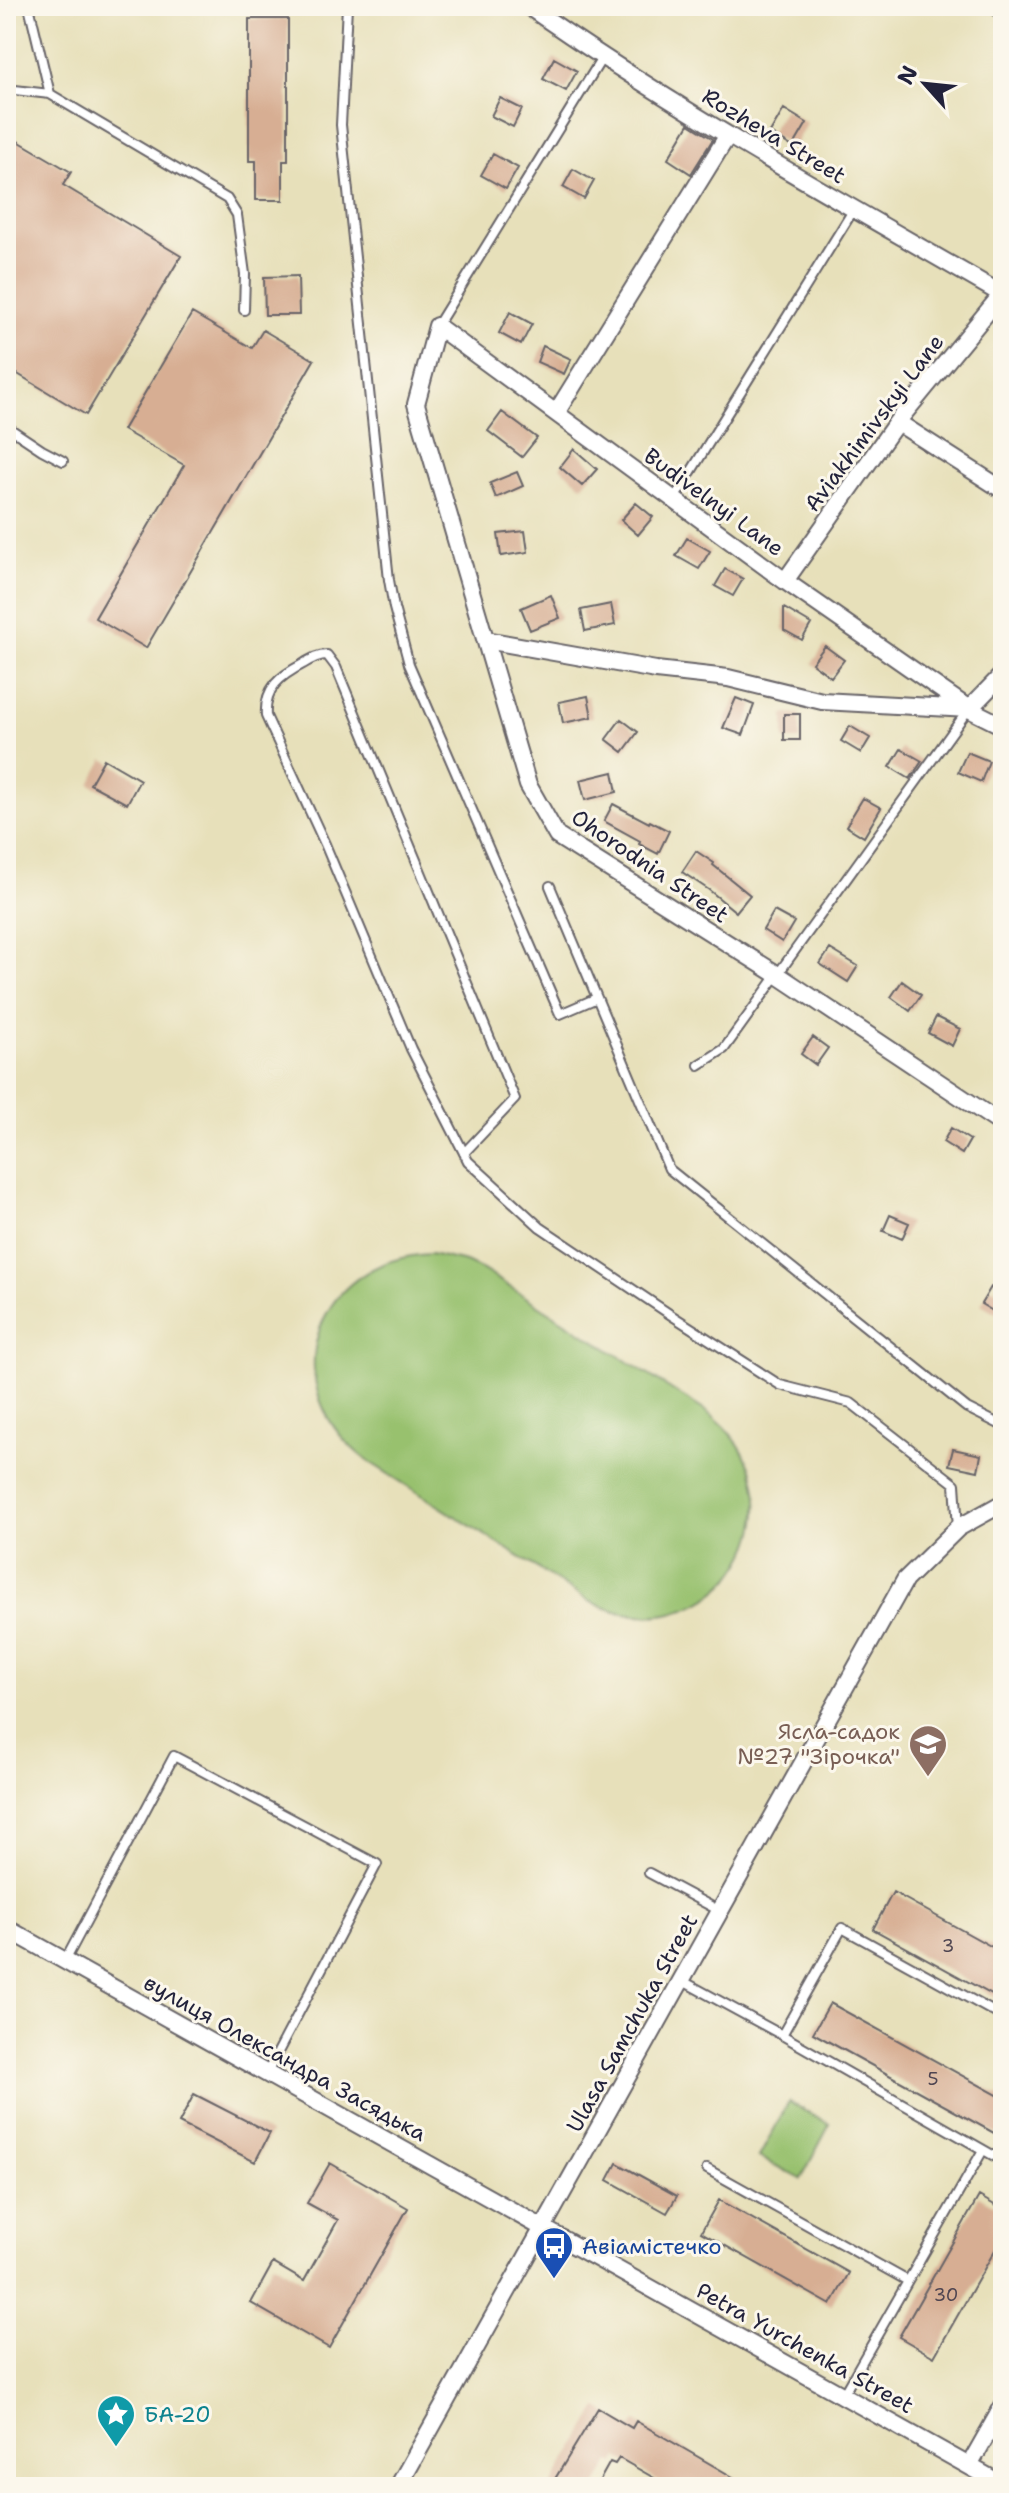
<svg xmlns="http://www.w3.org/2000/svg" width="1009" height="2493" font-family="'Shantell Sans',sans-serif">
  <rect width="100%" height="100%" fill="#fbf7ec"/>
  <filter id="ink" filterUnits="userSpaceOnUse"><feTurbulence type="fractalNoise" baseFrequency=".0125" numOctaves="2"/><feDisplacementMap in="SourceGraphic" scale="16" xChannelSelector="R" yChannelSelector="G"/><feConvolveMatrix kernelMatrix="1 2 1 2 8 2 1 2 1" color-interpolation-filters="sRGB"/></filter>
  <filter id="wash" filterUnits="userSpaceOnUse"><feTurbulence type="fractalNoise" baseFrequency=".006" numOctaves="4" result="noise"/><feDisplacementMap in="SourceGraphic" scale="32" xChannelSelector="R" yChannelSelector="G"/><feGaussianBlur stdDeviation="1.8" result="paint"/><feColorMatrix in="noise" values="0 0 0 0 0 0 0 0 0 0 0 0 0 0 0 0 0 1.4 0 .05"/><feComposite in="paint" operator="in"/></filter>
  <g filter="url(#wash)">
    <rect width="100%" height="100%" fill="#e7e0ba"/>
    <!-- green -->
    <path fill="#98c16e" stroke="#5d7254" stroke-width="2" d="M431 1254 466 1262 483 1270 704 1410C824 1496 722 1666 589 1601L368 1461C271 1391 312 1259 431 1254Z
      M789 2102 830 2124 801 2179 759 2157Z"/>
    <g id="blocks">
      <!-- building -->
      <path fill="#d7ae93" d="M249 19H288V161H283V200H256V161H249Z
        M554 58 577 71 566 91 543 79Z
        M500 98 522 109 513 127 491 116Z
        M784 109 807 123 793 147 770 133Z
        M689 124 713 139 691 174 668 159Z
        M6 134 71 172 63 185 181 256 86 415 6 367Z
        M493 154 518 168 506 189 481 175Z
        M573 169 594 181 584 199 563 187Z
        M298 276 299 315H265L264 277Z
        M510 312 532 324 521 345 499 333Z
        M192 313 252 348 263 330 314 360 146 648 95 618 184 465 123 430Z
        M543 346 571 359 564 374 537 362Z
        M502 412 537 438 522 457 488 431Z
        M574 449 597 469 582 486 560 467Z
        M517 472 523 486 496 498 490 483Z
        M636 503 653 517 638 535 621 520Z
        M525 531 528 552 501 556 498 534Z
        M687 538 710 551 699 569 676 556Z
        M725 569 743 579 733 596 715 586Z
        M551 595 560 618 530 630 521 608Z
        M611 604 615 625 585 631 581 610Z
        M784 608 811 624 802 640 784 630Z
        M825 646 844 660 831 677 812 663Z
        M588 696 592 717 563 723 559 702Z
        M736 698 754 705 743 735 723 728Z
        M784 714H800V740H784Z
        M621 719 638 732 623 752 606 739Z
        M850 726 870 738 861 753 841 741Z
        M901 749 922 761 910 779 890 767Z
        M967 752 989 761 981 782 958 772Z
        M104 759 140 780 127 804 90 784Z
        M613 772 617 792 585 800 580 780Z
        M863 798 881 808 864 837 846 826Z
        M613 804 649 823 650 821 669 831 658 854 639 844 640 841 604 821Z
        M696 851 714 863 713 865 750 895 736 912 709 890 682 872Z
        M774 911 794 922 782 942 763 930Z
        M830 949 858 966 848 982 820 964Z
        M902 981 921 995 910 1011 891 997Z
        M936 1017 960 1029 952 1046 928 1033Z
        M813 1037 828 1048 816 1065 801 1054Z
        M951 1128 970 1140 962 1154 943 1142Z
        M890 1215 909 1223 902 1239 883 1231Z
        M991 1287 1003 1294V1317L981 1304Z
        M953 1449 981 1455 978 1471 949 1465Z
        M893 1892 1003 1953V2001L873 1929Z
        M830 2003 1003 2098V2138L813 2033Z
        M194 2094 270 2133 255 2162 179 2123Z
        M330 2163 408 2208 329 2348 251 2303 273 2263 304 2281 338 2220 307 2203Z
        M617 2163 677 2196 667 2213 608 2180Z
        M979 2196 1003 2210V2236L934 2357 899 2337Z
        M719 2200 849 2273 831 2305 701 2232Z
        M598 2408 632 2428 636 2421 750 2487H670L619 2458 615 2464 610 2462 596 2487H550Z"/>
    </g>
  </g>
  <g filter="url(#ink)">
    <use href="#blocks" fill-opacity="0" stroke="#676467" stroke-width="2"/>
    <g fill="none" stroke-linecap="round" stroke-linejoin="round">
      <!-- lane casing -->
      <g stroke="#676467" stroke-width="12">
        <path id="lane" d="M347 6 341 125 389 580 394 608 409 664 560 1014 597 998
          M6 89 50 94 29 6
          M50 94 227 199 237 215 245 274 244 310
          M437 326 602 58
          M6 426 42 450 63 461
          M674 499 854 209
          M550 886 669 1169 967 1408 1003 1426
          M699 1065 724 1049 968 710
          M464 1153 515 1099 336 667 327 655C318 655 311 659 303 664 280 676 264 688 266 716L325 844 411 1049 464 1153 468 1161 540 1227 671 1315 780 1385 851 1403 955 1484 958 1528
          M649 1873 720 1911
          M65 1961 174 1756 377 1864 267 2073
          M681 1980 782 2035 842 1928 1003 2017
          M782 2035 1003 2161
          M707 2169 908 2281
          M843 2395 983 2150"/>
      </g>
      <!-- street casing -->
      <g stroke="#676467" stroke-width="20">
        <path id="street" d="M528 6C680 113 843 202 1003 295
          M996 6 1003 10
          M556 413 728 135
          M897 422 1003 490
          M785 581 897 422 1002 294
          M486 640 656 670 728 678 822 701 969 709 1003 674
          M1003 726 969 709 785 581 437 326 416 404 528 785 557 836 778 975 1003 1125
          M6 1928 1003 2485
          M969 2466 1003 2406
          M398 2487 905 1580 958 1528 1003 1503"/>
      </g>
      <!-- lane -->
      <use href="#lane" stroke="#fff" stroke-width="8"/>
      <!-- street -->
      <use href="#street" stroke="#fff" stroke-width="16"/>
    </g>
  </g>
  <!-- icons -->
  <defs>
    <g id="school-pin" transform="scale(2)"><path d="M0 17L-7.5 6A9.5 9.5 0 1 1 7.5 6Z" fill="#8d6e63" stroke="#fbf7ec"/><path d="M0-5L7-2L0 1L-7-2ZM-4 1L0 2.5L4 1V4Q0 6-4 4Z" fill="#fff"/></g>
    <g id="bus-pin" transform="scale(2)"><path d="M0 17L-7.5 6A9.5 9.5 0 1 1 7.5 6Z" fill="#1a4fb4" stroke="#fbf7ec"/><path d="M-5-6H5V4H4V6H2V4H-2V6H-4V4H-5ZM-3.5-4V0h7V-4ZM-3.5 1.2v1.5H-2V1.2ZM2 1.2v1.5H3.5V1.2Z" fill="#fff"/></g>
    <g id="sight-pin" transform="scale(2)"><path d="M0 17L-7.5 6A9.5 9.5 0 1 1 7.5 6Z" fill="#0f9aa8" stroke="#fbf7ec"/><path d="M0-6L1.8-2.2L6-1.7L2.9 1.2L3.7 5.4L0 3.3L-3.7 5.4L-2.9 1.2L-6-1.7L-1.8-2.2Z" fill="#fff"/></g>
  </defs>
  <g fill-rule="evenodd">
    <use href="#school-pin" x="928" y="1744"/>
    <use href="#bus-pin" x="554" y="2246"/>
    <use href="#sight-pin" x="116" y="2414"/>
  </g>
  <g text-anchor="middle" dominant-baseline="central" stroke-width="6" stroke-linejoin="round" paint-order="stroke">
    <!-- number labels -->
    <g font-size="18" fill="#4f4551">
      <text x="948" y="1946">3</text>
      <text x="933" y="2079">5</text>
      <text x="946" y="2295">30</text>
    </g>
    <!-- street labels -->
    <g font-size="22" fill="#22223b" stroke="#fbf7ec">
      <text transform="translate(774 136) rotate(31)">Rozheva Street</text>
      <text transform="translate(874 423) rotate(-53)">Aviakhimivskyi Lane</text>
      <text transform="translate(714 502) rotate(36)">Budivelnyi Lane</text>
      <text transform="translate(650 866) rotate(34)">Ohorodnia Street</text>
      <text transform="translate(632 2023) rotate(-61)">Ulasa Samchuka Street</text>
      <text transform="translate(285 2058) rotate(29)">вулиця Олександра Засядька</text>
      <text transform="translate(805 2348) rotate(29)">Petra Yurchenka Street</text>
    </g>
    <!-- education labels -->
    <g font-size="22" fill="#785e54" stroke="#fbf7ec" text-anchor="end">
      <text x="900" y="1731">Ясла-садок<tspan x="900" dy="25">№27 "Зірочка"</tspan></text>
    </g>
    <!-- transit labels -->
    <g font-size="22" fill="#164399" stroke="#fbf7ec" text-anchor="start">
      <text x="582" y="2246">Авіамістечко</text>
    </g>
    <!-- culture labels -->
    <g font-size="22" fill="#0d838f" stroke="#fbf7ec" text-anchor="start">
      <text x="144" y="2414">БА-20</text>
    </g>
  </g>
  <!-- margin -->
  <rect width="1009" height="2493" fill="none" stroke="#fbf7ec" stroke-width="32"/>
  <!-- north arrow -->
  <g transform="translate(925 84) rotate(297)" stroke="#fbf7ec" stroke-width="6" paint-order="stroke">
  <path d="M0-6L14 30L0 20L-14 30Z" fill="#22223b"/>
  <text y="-12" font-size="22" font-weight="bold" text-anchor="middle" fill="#22223b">N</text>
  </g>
</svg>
